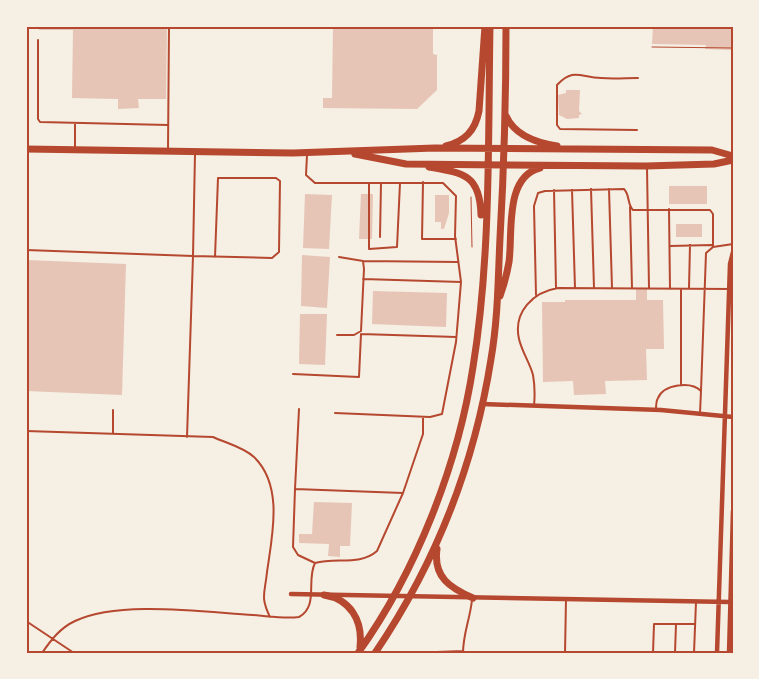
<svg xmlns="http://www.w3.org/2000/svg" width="759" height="679" font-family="Arial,sans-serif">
  <rect width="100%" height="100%" fill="#f6efe4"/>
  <!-- building -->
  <path fill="#e6c5b7" d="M39 26H167L166 99H138L139 108 118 109V99L72 98 73 30H39Z
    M333 26H433V54L437 55V90L417 109 323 108V98H332Z
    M653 26H733V45L731 50 705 49 706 45 652 44Z
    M566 90H580L579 111 582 114 579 115V118L567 119 559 115 558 95 566 93Z
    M669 186H707V204H669Z
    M305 194 332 195 329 249 303 248Z
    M361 194H373L372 239H359Z
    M435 195H449V213L444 229H441V222H435Z
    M676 224H702V237H676Z
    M302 255 330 257 327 308 301 306Z
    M26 260 126 264 122 395 26 391Z
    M636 289H647V300H663L664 349H646L647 380 605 381 606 394 574 395 573 381 543 382 542 302H565V300H636Z
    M373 291 447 293 446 327 372 324Z
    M300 314H327L325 365 299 364Z
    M314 502 352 503 350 546H340V557L328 556 329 544 299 543V534H312Z"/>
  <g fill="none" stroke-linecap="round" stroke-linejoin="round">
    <!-- path -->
    <path stroke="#b5482f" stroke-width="1" d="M652 47 733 48
      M471 197 472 247"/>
    <!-- service -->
    <path stroke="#b5482f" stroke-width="2" d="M38 40V119L40 122 168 125
      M637 130 560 129 557 125V85C574 67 581 78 601 78 613 79 626 78 638 78
      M75 149V124
      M168 149 169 26
      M307 155 306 175 315 183H443L456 196 455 236 461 282 456 342 442 414 430 417 335 413
      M647 168 649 288
      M423 182 422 239H456
      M369 183V249L397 247 400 183
      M591 189 594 288
      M609 189 612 288
      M554 190 556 288
      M572 190 575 288
      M630 207 632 288
      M669 209 670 289
      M380 237 381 183
      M670 246 712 245
      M26 250 193 256 195 154
      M363 261 458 262
      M363 279 461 282
      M689 288 690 245
      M681 289V385
      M536 295 534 206 538 193 545 191 624 189C630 195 627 204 633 210H710L713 214V247
      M361 334 456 337
      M337 335H354L361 331 364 269 363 261 339 257
      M293 374 359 377 361 334
      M701 391 706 253 713 247 733 244
      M534 406C535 395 535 386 533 375 530 363 522 352 519 339 513 312 533 292 558 288L733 289
      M299 409 295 489 403 493 423 434V417
      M656 410C656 407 656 401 658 398 664 384 691 381 701 391L700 413
      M26 431 213 437C226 443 243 447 254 457 284 486 272 536 267 572 265 593 260 597 270 617
      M113 434V410
      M187 437 193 256 272 258 279 252 280 181 276 178H218L215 257
      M295 489 293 547 298 555 315 563
      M26 621 74 653
      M42 653C51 640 60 628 75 621 118 600 204 612 253 615 268 616 284 619 299 617 319 606 306 580 315 563 336 557 360 566 377 551L403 493
      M410 653 463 651
      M463 653C463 634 470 619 472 600
      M565 653 566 599
      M653 653 654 624H695
      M675 653 676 624
      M694 653 696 602"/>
    <!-- minor -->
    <path stroke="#b5482f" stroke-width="4.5" d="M482 404 661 410 733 417
      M291 594 730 602
      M717 653 730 264 733 252
      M729 653 733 511"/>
    <!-- primary -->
    <path stroke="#b5482f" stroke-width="7" d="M506 116C515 136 537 143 557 146
      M446 146C465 141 475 131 479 111L485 26
      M26 149 293 153 435 148 712 150 733 156
      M355 154 406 164 504 165 646 166 714 164 733 160
      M429 167C464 173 480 175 481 215
      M500 296C504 285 507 273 509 262 513 233 504 177 540 168
      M437 549C433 577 450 588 473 598
      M324 595C350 599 363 620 360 647
      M358 653C416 572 458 465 473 367 491 257 488 138 490 26
      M375 653C436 563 474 467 491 359 498 319 498 279 500 238 504 168 506 97 506 26"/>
  </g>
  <!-- border -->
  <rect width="759" height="679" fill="none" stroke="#f6efe4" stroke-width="55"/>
  <rect x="28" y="28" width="704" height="624" fill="none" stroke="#b5482f" stroke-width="2"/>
</svg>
